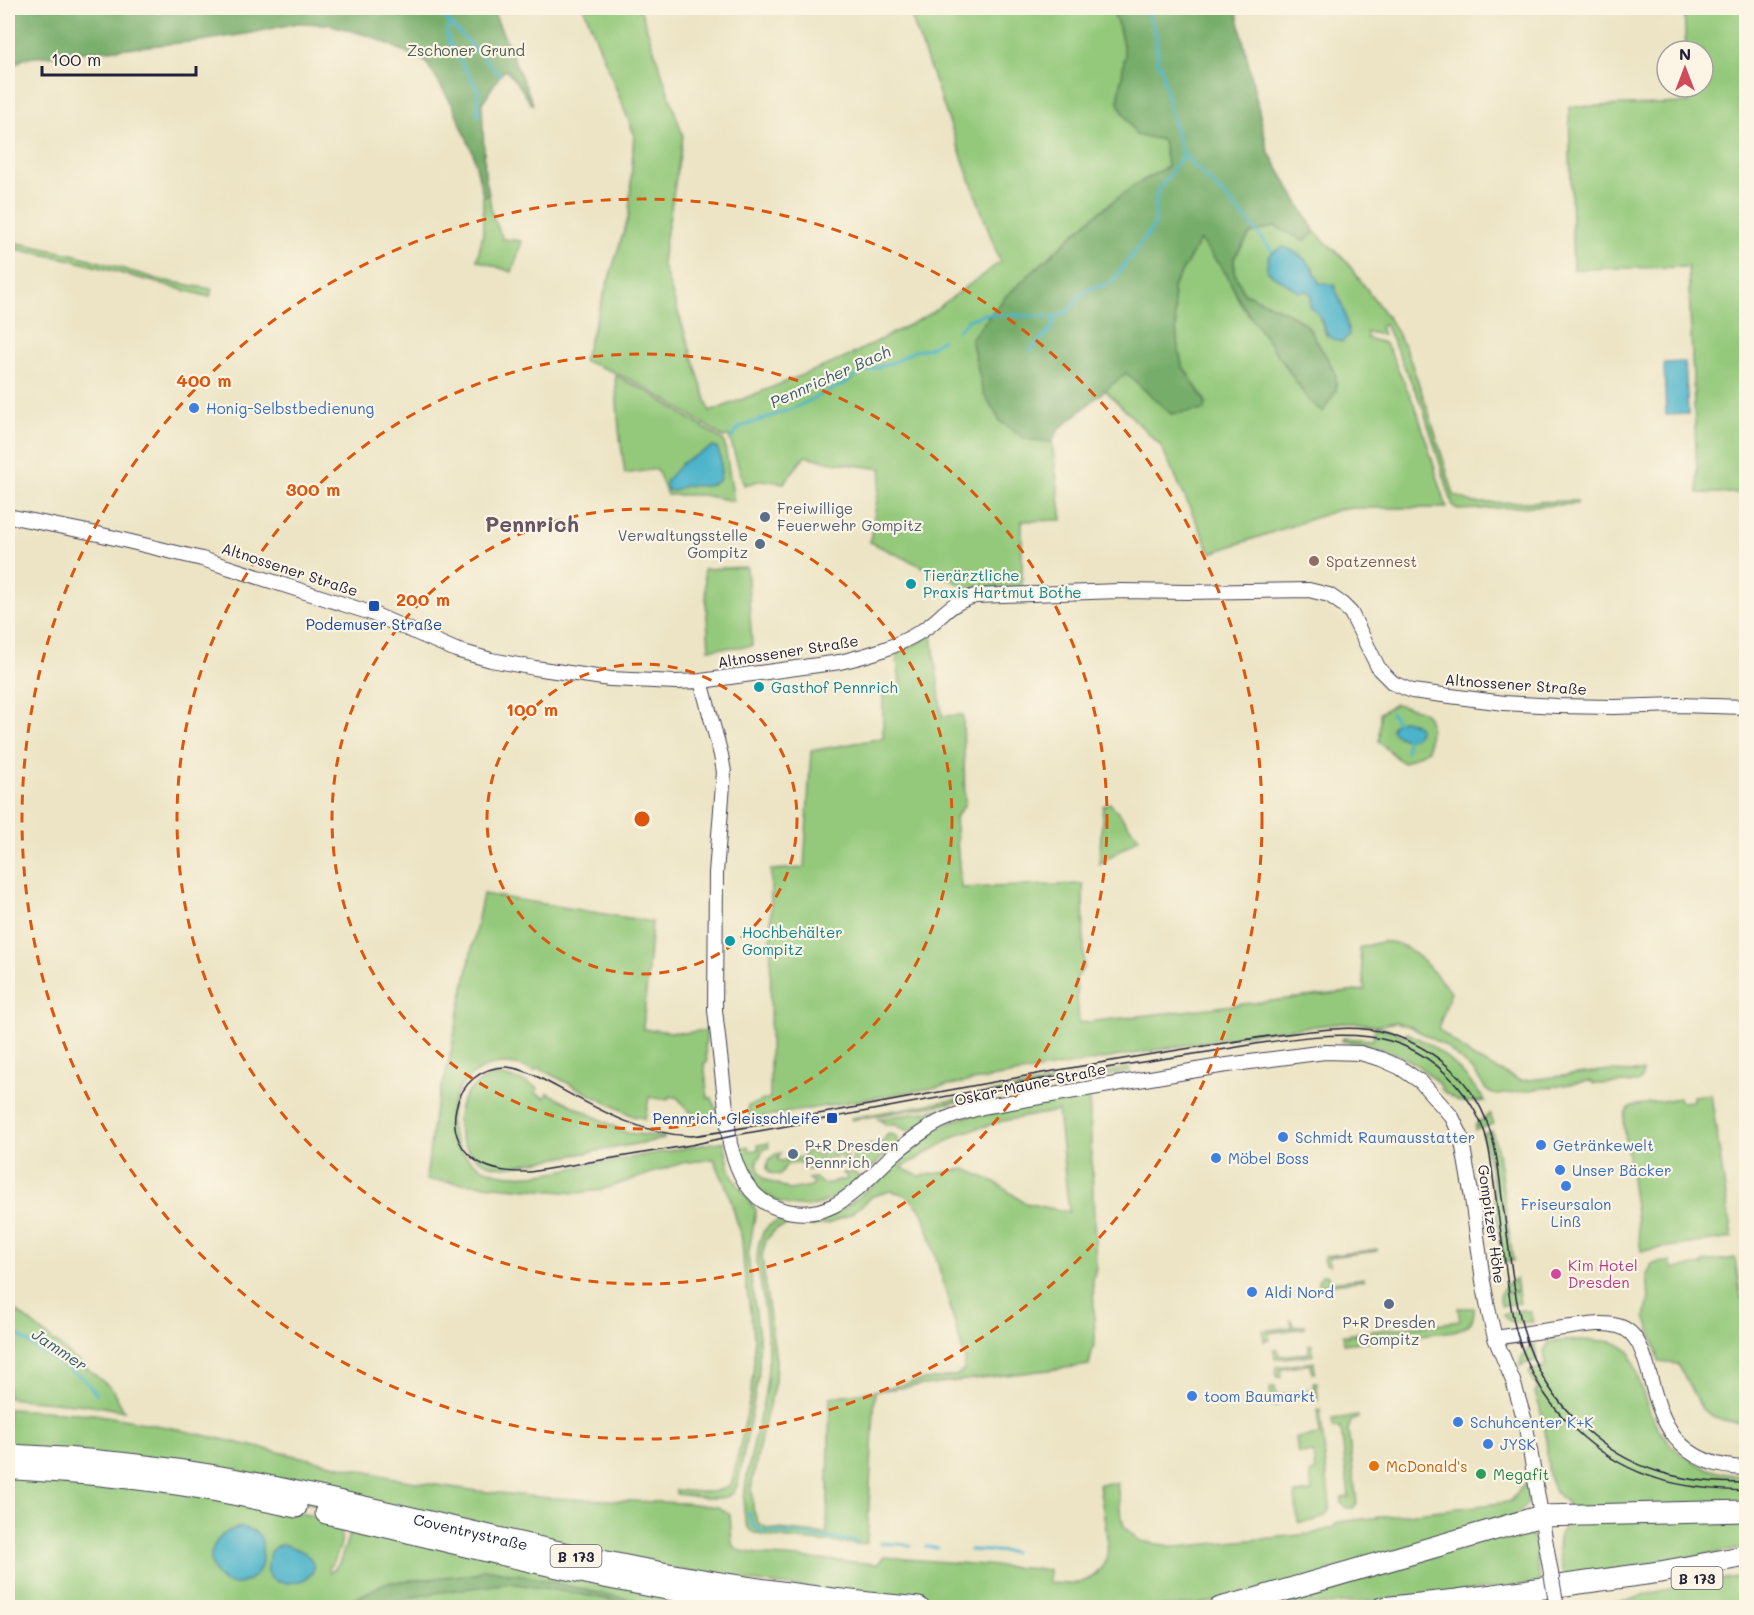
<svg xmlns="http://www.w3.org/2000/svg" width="1754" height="1615" font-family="Mali,sans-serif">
  <rect width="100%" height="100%" fill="#fcf5e5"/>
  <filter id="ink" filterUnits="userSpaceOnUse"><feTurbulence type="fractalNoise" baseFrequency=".0167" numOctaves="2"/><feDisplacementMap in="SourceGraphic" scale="12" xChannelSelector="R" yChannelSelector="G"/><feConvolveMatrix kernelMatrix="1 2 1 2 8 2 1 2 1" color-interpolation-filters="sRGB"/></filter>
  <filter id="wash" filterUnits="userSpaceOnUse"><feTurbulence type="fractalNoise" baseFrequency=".008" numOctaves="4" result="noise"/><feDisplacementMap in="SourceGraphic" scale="24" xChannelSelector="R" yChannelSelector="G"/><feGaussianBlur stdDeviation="1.35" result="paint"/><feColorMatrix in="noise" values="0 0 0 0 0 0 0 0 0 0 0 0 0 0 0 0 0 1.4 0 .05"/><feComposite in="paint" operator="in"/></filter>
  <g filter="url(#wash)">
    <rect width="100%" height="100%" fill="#ece4c4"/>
    <!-- green -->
    <path fill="#94c97b" stroke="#5b765b" stroke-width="1.5" fill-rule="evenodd" d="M584 8H640L683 136 662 262 710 412 845 358 928 315 1000 262 908 8H1111L1119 27 1125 55 1118 103 1163 140 1167 167 1135 185 1094 216 1006 296 971 339 1025 439 1052 442 1062 520 1022 521V587H966L870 542 882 469 833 462 805 456 784 483 762 480 744 485 729 436 723 437C679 408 635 376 583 361L629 215 634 134Z
      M1684 8H1746V493H1698L1688 267 1573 269 1569 107 1688 103 1687 87H1703V51H1686Z
      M489 195 492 214 503 239 522 241 512 272 477 260 483 234V196Z
      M1275 226 1304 241 1315 232 1346 261 1391 322 1407 351 1428 410 1454 495 1474 503 1577 501V504L1459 510 1453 506 1423 408 1385 324 1380 327 1383 335 1367 332V338L1384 343 1389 349 1417 411 1447 508H1344L1211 553 1161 446 1105 390 1127 372 1171 414 1206 402 1182 365 1177 341 1173 287 1200 240 1227 275 1240 302 1281 359 1309 401 1336 376 1331 365 1307 325 1286 312 1244 293 1235 274 1234 258 1250 234ZM1313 267 1319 283 1334 286 1326 335 1311 294 1308 291Z
      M8 241 76 255 161 280 212 289 210 297 68 259 8 248Z
      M615 375 654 395 724 441 734 501 702 495H667L657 469 625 474 619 430Z
      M747 567 752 646 709 649 704 569Z
      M932 635 942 716 963 715 965 804 955 818 961 888 1083 884 1084 967 1076 979 1079 1023 1365 990 1359 948C1366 946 1375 943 1382 942 1411 939 1433 973 1451 992L1438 1029 1474 1058 1521 1081 1601 1071 1643 1072 1641 1080 1637 1083 1594 1084 1590 1081 1497 1095 1486 1090 1475 1073 1445 1046 1411 1027 1396 1022 1376 1026 1358 1023H1342L1256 1033 750 1119 748 1106 770 1098 771 870 804 868 811 751 883 738V691L901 688 896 654Z
      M1395 704C1433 712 1432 712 1428 750L1403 763 1379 742 1380 713Z
      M1110 803 1139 838 1099 864 1103 806Z
      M483 894 652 922 643 1029 683 1033 707 1030 705 1046 707 1062 704 1063 708 1098H712L718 1117C697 1119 690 1115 678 1098L669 1096 668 1100 649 1097 645 1119 637 1116 635 1117 538 1068 535 1071C451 1034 412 1157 503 1174 531 1179 561 1170 589 1165 634 1157 679 1149 724 1141L729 1166 733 1178 756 1210 748 1256 759 1337V1368L755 1395 738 1483C736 1488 735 1492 730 1495 720 1502 689 1495 676 1494V1490C695 1491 718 1497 732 1483L751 1394 754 1361V1338L744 1268 742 1239 728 1191 714 1159 682 1163 601 1190 576 1193 426 1180 434 1114 448 1066Z
      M1375 1027 1390 1030 1405 1036 1407 1033C1441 1047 1464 1072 1485 1101 1463 1104 1458 1104 1441 1089L1442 1087C1411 1055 1385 1046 1342 1041L1343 1038 1373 1040Z
      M1129 1068 1130 1072 852 1120 851 1118Z
      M494 1076C511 1076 523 1081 538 1088L535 1093 545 1098 548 1093 627 1133 664 1137V1139L506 1167C452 1167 437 1093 494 1076Z
      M1089 1093 1096 1267 1093 1280 1095 1340 1089 1365 875 1391 867 1543 859 1544C841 1543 762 1540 751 1531 736 1517 749 1465 753 1447 759 1419 768 1390 768 1361 769 1328 762 1294 757 1261 758 1237 763 1220 790 1220 800 1219 808 1221 818 1219 837 1215 852 1203 866 1190L867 1191 884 1176V1170C897 1159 910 1147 923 1137 965 1107 1039 1102 1089 1093ZM1058 1111 1069 1212 1025 1203 995 1182 965 1169 920 1176 901 1168 961 1133 1003 1121ZM890 1191C908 1193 914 1201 924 1215L965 1359 964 1370 955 1376 917 1381 874 1391 830 1397 827 1534 767 1528 758 1523 753 1509 752 1483 762 1433 775 1382 776 1361 766 1290 762 1256 766 1240 776 1229 789 1225 813 1226 828 1224 851 1214 873 1196Z
      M1711 1094 1732 1238 1641 1251 1624 1126C1624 1118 1624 1110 1632 1106L1679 1098 1681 1102 1693 1101V1096Z
      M969 1105 913 1130H906L896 1125H887L878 1119Z
      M1490 1114 1494 1124 1475 1130 1476 1124Z
      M1492 1131 1498 1153 1513 1261 1503 1263 1491 1172 1483 1134Z
      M890 1134 896 1136 898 1144 872 1167H863L852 1163 855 1145 859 1147 882 1143 887 1135Z
      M768 1143 769 1147 763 1150 757 1162C760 1187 774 1179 789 1190L812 1186 814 1183 808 1179 815 1178 823 1184 845 1180 848 1177 842 1173C848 1172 854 1171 858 1176V1181C847 1189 836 1199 823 1203 797 1212 764 1202 749 1178 744 1170 741 1158 737 1148L748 1146 750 1151 759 1149 758 1145Z
      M845 1146H849L846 1162 840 1163 844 1158 841 1156 820 1160 813 1169 807 1170 811 1164 808 1161 786 1165 780 1175 770 1173 767 1169 768 1160 776 1154 781 1153 778 1159 781 1161 803 1157 809 1148 815 1147 816 1148 813 1152 816 1155 842 1150Z
      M1377 1249V1251L1329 1257 1330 1265 1326 1264 1324 1259 1326 1256Z
      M1735 1258 1741 1298 1746 1297V1424L1717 1419 1702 1409 1678 1364 1659 1362 1653 1337 1645 1317 1649 1298 1647 1275 1652 1264 1671 1261 1672 1269 1703 1265V1262Z
      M1322 1275H1328L1330 1282 1364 1278V1280L1318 1286V1281Z
      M1516 1279 1518 1290 1505 1293 1518 1291 1520 1303 1501 1306C1498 1291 1503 1286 1516 1279Z
      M8 1304 112 1389 124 1411 98 1406 8 1398Z
      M1458 1308H1474C1475 1323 1467 1327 1454 1331L1344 1344 1343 1335H1346L1347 1337H1349V1334H1354V1336H1356V1333L1460 1321Z
      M1521 1310 1530 1312 1533 1322C1521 1322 1509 1326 1503 1314Z
      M1291 1319 1293 1327 1305 1325V1328L1269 1333V1340L1264 1341 1263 1331 1291 1327Z
      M1581 1340C1599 1341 1618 1338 1631 1354 1646 1403 1654 1447 1706 1468 1719 1473 1732 1476 1746 1476V1506L1568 1508V1503C1541 1486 1550 1457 1545 1430 1543 1417 1539 1405 1535 1392L1538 1390 1529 1372 1546 1366 1544 1350 1550 1342Z
      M1535 1343 1537 1360 1520 1366C1521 1354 1526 1349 1535 1343Z
      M1309 1345H1312L1313 1355 1275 1359 1274 1349H1278L1279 1356 1309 1353Z
      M1314 1362 1315 1373H1312L1311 1364 1281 1369V1377H1277L1276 1367Z
      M1313 1382H1317L1318 1400H1316L1314 1392 1276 1397 1277 1406H1272L1270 1388 1275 1387 1276 1395 1314 1390Z
      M8 1409 94 1414 172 1428 403 1480 478 1491 549 1498 685 1503 718 1507 730 1515 732 1544 740 1551 771 1556 878 1564 883 1557 1049 1570V1583C1060 1584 1071 1585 1082 1582 1094 1578 1104 1568 1107 1555 1110 1541 1101 1501 1099 1484L1117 1483 1121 1517 1125 1528 1140 1541 1177 1547 1311 1534 1332 1528 1338 1522 1502 1503 1511 1501 1525 1483 1529 1484C1531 1505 1527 1507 1510 1518L1246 1596 1200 1604 1163 1606 1013 1604 985 1607 935 1604 724 1578 8 1449Z
      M1320 1409 1330 1507C1326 1522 1311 1521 1298 1522L1295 1494 1312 1492 1310 1474 1315 1472 1313 1453 1298 1454 1296 1438 1320 1435 1317 1410Z
      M1358 1416V1418L1351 1421 1348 1430 1357 1504 1353 1508H1346L1342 1504V1498L1349 1497 1341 1428H1333L1332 1419Z
      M8 1476 55 1478 198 1493 319 1517 341 1527C344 1540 338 1557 329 1567L330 1573C345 1562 343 1544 352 1530L362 1527 741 1607C718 1607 694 1610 671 1607 608 1598 547 1578 484 1569L476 1574 385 1583 346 1604 325 1607 8 1608Z
      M1746 1515V1548L1564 1579C1562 1564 1551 1535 1567 1526V1521Z
      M1523 1529C1534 1534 1536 1541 1538 1552L1536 1553 1540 1583C1437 1595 1334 1607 1230 1608Z
      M1746 1575V1607H1585L1626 1601 1659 1591Z
      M510 1583 569 1592 647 1607 386 1608C407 1591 481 1587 510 1583Z"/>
    <!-- forest -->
    <path fill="#77ad6b" stroke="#4c6853" stroke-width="1.5" d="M8 8H492L533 104H531L521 88 506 70 500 75 482 103 485 175 489 195 483 196 473 153 452 104 426 62 373 37 328 24 297 23 252 33 200 41 25 58 8 69Z
      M1111 8H1236L1268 151 1315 232 1304 241 1275 226 1250 234 1234 258 1235 274 1244 293 1286 312 1307 325 1331 365 1336 376V391L1323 412 1309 401 1281 359 1240 302 1227 275 1200 240 1173 287 1177 341 1182 365 1206 403 1204 410 1171 414 1126 373 1059 429 1052 442 1025 439 1000 421 983 392 971 339 1006 296 1094 216 1135 185 1167 167 1163 140 1136 135 1118 103 1125 55 1119 27Z
      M484 1569 522 1575 596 1593 673 1607H647L569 1592 510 1583 434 1593 403 1599 386 1607H325L346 1604 385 1583 476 1574Z"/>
    <!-- water -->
    <path fill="#4cb4ca" stroke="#376b82" stroke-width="1.5" d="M1284 247C1304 256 1311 262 1319 283L1334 285 1344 311 1349 335 1342 342C1318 338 1328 317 1310 307L1311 294 1308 291 1299 292 1268 272C1265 257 1270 252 1284 247Z
      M1685 362 1688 414 1666 415 1664 363Z
      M712 447 717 448C722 458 722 471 719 481L707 486 686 485 674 491 667 490 666 481 683 462Z
      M1401 720C1437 723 1410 753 1392 730L1393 725Z
      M242 1527C247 1529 255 1530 259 1535 263 1539 262 1547 262 1553 262 1557 262 1562 261 1566 254 1584 227 1592 216 1574 202 1552 220 1530 242 1527Z
      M283 1544C290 1547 298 1549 305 1553 309 1556 312 1560 313 1565 317 1584 276 1588 269 1576 266 1570 269 1559 270 1552L276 1547Z"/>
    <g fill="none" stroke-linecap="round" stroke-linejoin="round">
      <!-- stream -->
      <path stroke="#4cb4ca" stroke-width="3" d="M430 8 443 16 500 75
        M451 24 446 31 449 42 478 90V116
        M1183 155C1215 185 1246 216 1272 251
        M957 331 969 320 984 314 1055 317 1069 311 1078 298 1089 289 1111 283 1154 226 1157 193 1183 155 1169 107 1162 69 1158 63 1156 35 1146 8
        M1030 351 1052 328 1055 317
        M731 438 740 427 792 409 842 385 861 373 894 362 914 351 929 348 942 340
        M1391 713 1399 725
        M1405 736 1407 739 1406 751
        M8 1328 44 1354 83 1378 96 1394
        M749 1513 753 1526 761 1531 857 1541
        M880 1543 911 1545
        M926 1547 938 1548
        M970 1550 1013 1552"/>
    </g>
  </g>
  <g filter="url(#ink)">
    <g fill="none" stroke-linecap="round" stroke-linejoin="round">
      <!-- minor casing -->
      <g stroke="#403f50" stroke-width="16">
        <path id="minor" d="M8 516 98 534 202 559 371 613 456 650 491 660 535 668 610 679 676 682 701 681 840 662C869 655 894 648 920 632 943 618 946 604 975 596L1120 591 1188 592 1309 590 1329 595 1342 604 1351 613 1379 669 1393 683 1412 691 1504 703 1557 706 1614 707 1678 705 1746 707
          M701 681 721 755 724 772 716 873 715 1010 730 1144C737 1171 748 1198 777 1208 831 1227 858 1187 894 1154 904 1145 915 1137 927 1129 944 1117 963 1113 982 1107L1220 1066 1325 1052 1360 1053 1381 1059 1399 1067 1421 1082 1452 1117 1461 1136 1472 1198 1483 1281 1489 1313 1495 1338 1513 1381 1525 1421 1547 1550
          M1495 1338C1521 1334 1547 1330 1572 1327 1587 1325 1604 1322 1618 1326 1669 1339 1628 1465 1746 1468"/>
      </g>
      <!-- highway casing -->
      <g stroke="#403f50" stroke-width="23">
        <g id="highway">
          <path id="s1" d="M8 1455C85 1458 162 1466 238 1480 357 1503 474 1534 592 1559 700 1582 809 1598 919 1608"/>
          <path d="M15 1469C77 1473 140 1477 201 1488 233 1494 264 1500 296 1507"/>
          <path d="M326 1513C399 1529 471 1548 544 1564 624 1582 705 1597 787 1608"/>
          <path d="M1220 1608 1255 1599 1541 1516 1746 1511"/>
          <path d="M1382 1608 1457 1600 1660 1572 1746 1556"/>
        </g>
      </g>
      <!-- minor -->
      <use href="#minor" stroke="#fff" stroke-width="14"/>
      <!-- highway -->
      <use href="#highway" stroke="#fff" stroke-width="21"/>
      <!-- tram -->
      <path stroke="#22223b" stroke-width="1.5" d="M1746 1483C1684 1483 1631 1472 1584 1428 1556 1402 1534 1369 1524 1332 1512 1289 1509 1243 1502 1198 1499 1174 1497 1148 1488 1125 1472 1079 1433 1047 1387 1033 1354 1024 1319 1030 1286 1034 1261 1037 1237 1041 1212 1045 1078 1064 945 1092 812 1115 772 1122 732 1131 691 1136 633 1134 585 1101 534 1075 525 1071 517 1068 507 1067 452 1066 434 1143 484 1165 499 1172 515 1172 530 1172L691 1145 737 1135C894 1107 1050 1075 1208 1052 1260 1044 1339 1026 1390 1041 1434 1054 1469 1090 1485 1133 1491 1152 1492 1172 1495 1191 1498 1215 1502 1239 1505 1263 1508 1286 1510 1310 1517 1334 1529 1374 1551 1410 1583 1437 1632 1480 1683 1489 1746 1491"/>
      <!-- minor-bridge casing -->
      <g stroke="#403f50" stroke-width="16" stroke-linecap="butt">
        <path id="minor-bridge" d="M1547 1550 1557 1608"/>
      </g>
      <!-- minor-bridge -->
      <use href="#minor-bridge" stroke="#fff" stroke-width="14"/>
    </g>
  </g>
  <!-- distance rings -->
  <g fill="none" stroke="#de560e" stroke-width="3" stroke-dasharray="10 8">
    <circle cx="642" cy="819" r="155"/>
    <circle cx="642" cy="819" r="310"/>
    <circle cx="642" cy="819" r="465"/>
    <circle cx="642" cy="819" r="620"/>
  </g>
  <!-- markers -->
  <g fill="#3f7fe0" stroke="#fcf5e5" stroke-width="2">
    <circle cx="194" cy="408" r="6"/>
    <circle cx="1283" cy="1137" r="6"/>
    <circle cx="1541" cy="1145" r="6"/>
    <circle cx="1216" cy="1158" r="6"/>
    <circle cx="1560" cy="1170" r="6"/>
    <circle cx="1566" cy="1186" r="6"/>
    <circle cx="1252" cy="1292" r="6"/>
    <circle cx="1192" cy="1396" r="6"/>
    <circle cx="1458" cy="1422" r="6"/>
    <circle cx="1488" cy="1444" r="6"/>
  </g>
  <g fill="#5c6f8a" stroke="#fcf5e5" stroke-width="2">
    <circle cx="765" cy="517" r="6"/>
    <circle cx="760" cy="544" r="6"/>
    <circle cx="793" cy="1154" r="6"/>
    <circle cx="1389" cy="1304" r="6"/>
  </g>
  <circle fill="#8d6e63" stroke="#fcf5e5" stroke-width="2" cx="1314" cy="561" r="6"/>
  <g fill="#0f9aa8" stroke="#fcf5e5" stroke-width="2">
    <circle cx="911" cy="584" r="6"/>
    <circle cx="759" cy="687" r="6"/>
    <circle cx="730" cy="941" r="6"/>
  </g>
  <g fill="#1a4fb4" stroke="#fcf5e5" stroke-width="2">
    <rect x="368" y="600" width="12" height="12" rx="3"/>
    <rect x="826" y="1112" width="12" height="12" rx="3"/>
  </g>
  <circle fill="#d1479c" stroke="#fcf5e5" stroke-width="2" cx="1556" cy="1274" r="6"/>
  <circle fill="#e8710a" stroke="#fcf5e5" stroke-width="2" cx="1374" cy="1466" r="6"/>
  <circle fill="#2e9e5b" stroke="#fcf5e5" stroke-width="2" cx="1481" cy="1474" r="6"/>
  <g text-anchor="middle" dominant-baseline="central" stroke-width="4.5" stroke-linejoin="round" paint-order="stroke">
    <!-- shield labels -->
    <g fill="#fcf5e5" stroke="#63616e" stroke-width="1.5">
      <rect x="550.5" y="1545" width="51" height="22" rx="4.5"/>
      <rect x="1671.5" y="1567" width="51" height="22" rx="4.5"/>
    </g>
    <g font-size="14" font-weight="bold" fill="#22223b">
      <text x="576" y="1556">B 173</text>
      <text x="1697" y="1578">B 173</text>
    </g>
    <!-- park labels -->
    <g font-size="15" fill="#4a5c51" stroke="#fcf5e5">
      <text x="466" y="50">Zschoner Grund</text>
    </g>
    <!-- shop labels -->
    <g font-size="15" fill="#366cbe" stroke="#fcf5e5" text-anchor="start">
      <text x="206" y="408">Honig-Selbstbedienung</text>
      <text x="1295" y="1137">Schmidt Raumausstatter</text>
      <text x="1553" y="1145">Getränkewelt</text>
      <text x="1228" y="1158">Möbel Boss</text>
      <text x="1572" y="1170">Unser Bäcker</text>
      <text x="1566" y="1204" text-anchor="middle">Friseursalon<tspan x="1566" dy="17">Linß</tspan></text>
      <text x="1264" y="1292">Aldi Nord</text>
      <text x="1204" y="1396">toom Baumarkt</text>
      <text x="1470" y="1422">Schuhcenter K+K</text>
      <text x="1500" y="1444">JYSK</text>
    </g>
    <!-- service labels -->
    <g font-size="15" fill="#4e5e75" stroke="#fcf5e5" text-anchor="start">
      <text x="777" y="508">Freiwillige<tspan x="777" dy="17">Feuerwehr Gompitz</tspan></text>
      <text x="748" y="535" text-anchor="end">Verwaltungsstelle<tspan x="748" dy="17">Gompitz</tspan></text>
      <text x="805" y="1145">P+R Dresden<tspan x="805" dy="17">Pennrich</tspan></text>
      <text x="1389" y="1322" text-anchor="middle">P+R Dresden<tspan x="1389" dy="17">Gompitz</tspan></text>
    </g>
    <!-- education labels -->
    <g font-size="15" fill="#785e54" stroke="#fcf5e5" text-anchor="start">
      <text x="1326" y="561">Spatzennest</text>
    </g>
    <!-- street labels -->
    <g font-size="15" fill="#22223b" stroke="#fcf5e5">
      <text transform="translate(290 569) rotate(18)">Altnossener Straße</text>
      <text transform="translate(788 651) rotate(-9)">Altnossener Straße</text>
      <text transform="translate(1516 684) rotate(4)">Altnossener Straße</text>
      <text transform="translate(1030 1084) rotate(-12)">Oskar-Maune-Straße</text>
      <text transform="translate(1492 1224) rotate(82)">Gompitzer Höhe</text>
      <text stroke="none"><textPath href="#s1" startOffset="470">Coventrystraße</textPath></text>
    </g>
    <!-- culture labels -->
    <g font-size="15" fill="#0d838f" stroke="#fcf5e5" text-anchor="start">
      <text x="923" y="575">Tierärztliche<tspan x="923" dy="17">Praxis Hartmut Bothe</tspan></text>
      <text x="771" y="687">Gasthof Pennrich</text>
      <text x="742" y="932">Hochbehälter<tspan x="742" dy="17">Gompitz</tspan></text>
    </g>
    <!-- transit labels -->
    <g font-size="15" fill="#164399" stroke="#fcf5e5">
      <text x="374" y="624">Podemuser Straße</text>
      <text x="820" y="1118" text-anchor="end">Pennrich, Gleisschleife</text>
    </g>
    <!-- hotel labels -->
    <g font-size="15" fill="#b23c85" stroke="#fcf5e5" text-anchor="start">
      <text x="1568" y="1265">Kim Hotel<tspan x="1568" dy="17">Dresden</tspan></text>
    </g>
    <!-- food labels -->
    <g font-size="15" fill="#c56008" stroke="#fcf5e5" text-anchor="start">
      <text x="1386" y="1466">McDonald's</text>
    </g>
    <!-- leisure labels -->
    <g font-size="15" fill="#27864d" stroke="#fcf5e5" text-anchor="start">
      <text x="1493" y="1474">Megafit</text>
    </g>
    <!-- water labels -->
    <g font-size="16" font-style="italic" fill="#335c74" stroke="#fcf5e5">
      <text transform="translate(830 376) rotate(-24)">Pennricher Bach</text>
      <text transform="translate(60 1349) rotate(34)">Jammer</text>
    </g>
    <!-- district labels -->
    <g font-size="21" font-weight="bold" fill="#675564" stroke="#fcf5e5">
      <text x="532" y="523">Pennrich</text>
    </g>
  </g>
  <circle cx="642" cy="819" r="9" fill="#de560e" stroke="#fcf5e5" stroke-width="3"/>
  <g font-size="18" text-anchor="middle" font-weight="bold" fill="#de560e" stroke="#fcf5e5" stroke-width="4.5" stroke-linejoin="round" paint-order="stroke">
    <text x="204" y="387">400 m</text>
    <text x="313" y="496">300 m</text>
    <text x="423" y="606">200 m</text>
    <text x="532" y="716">100 m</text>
  </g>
  <!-- margin -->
  <rect width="1754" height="1615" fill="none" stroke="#fcf5e5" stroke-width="30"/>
  <!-- north arrow -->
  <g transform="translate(1685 69)"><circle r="28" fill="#fcf5e5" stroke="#a5a1a1" stroke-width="1.5"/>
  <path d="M0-4.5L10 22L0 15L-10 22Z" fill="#d1495b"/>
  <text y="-9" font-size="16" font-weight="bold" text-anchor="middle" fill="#22223b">N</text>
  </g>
  <!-- scale -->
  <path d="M42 66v9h154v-9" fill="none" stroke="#22223b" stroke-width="3"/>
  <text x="51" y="66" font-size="18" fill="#22223b" stroke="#fcf5e5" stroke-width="4.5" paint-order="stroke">100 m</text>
</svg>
